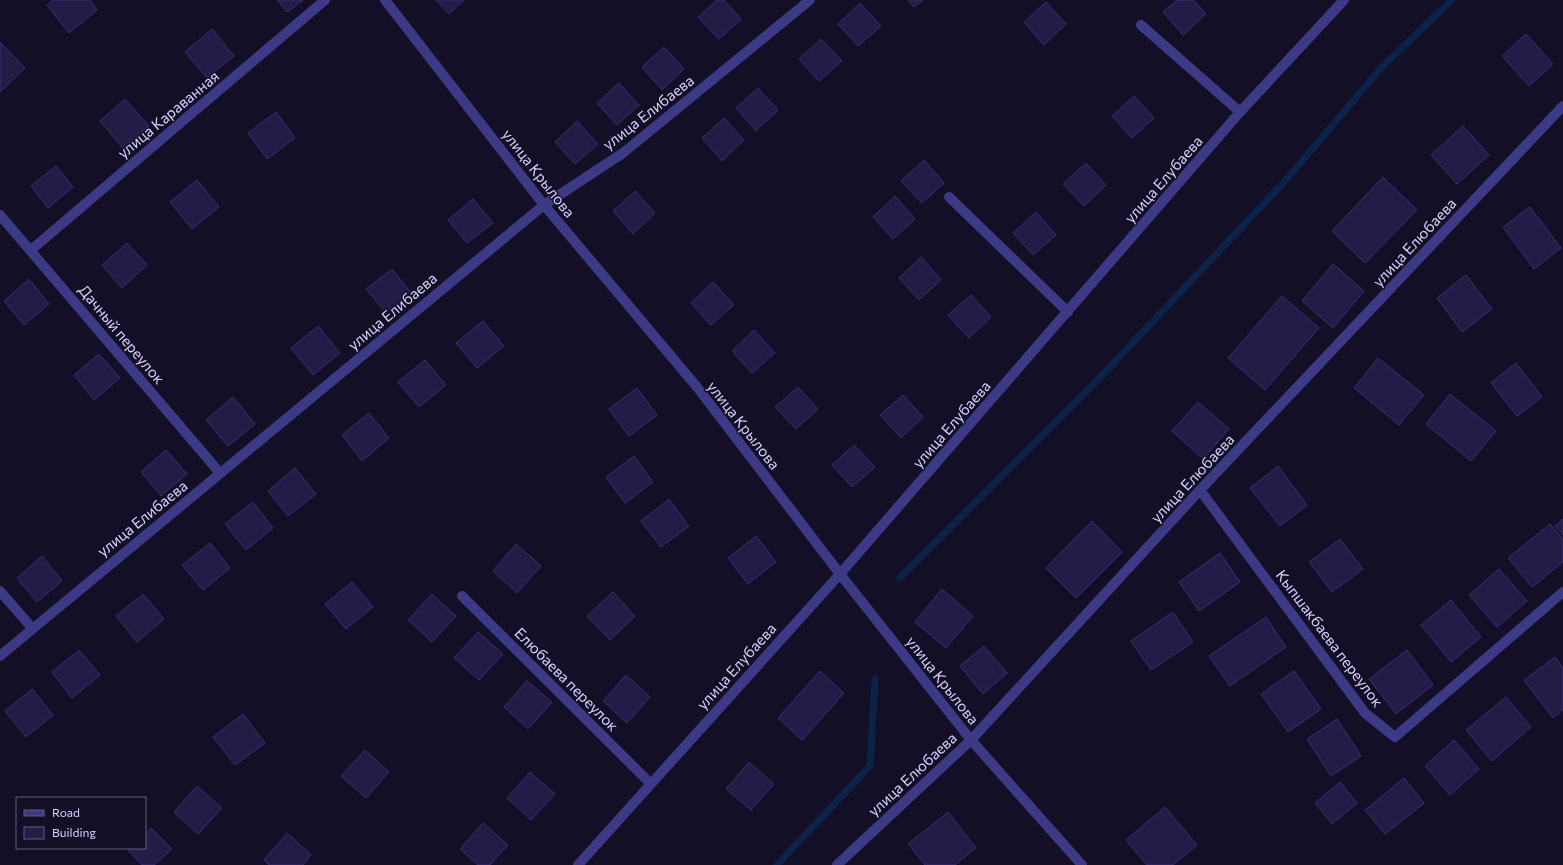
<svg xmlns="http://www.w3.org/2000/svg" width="1563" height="865" font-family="Commissioner,sans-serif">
  <rect width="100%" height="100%" fill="#130f26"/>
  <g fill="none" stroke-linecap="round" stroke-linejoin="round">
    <!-- stream -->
    <path stroke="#0c2248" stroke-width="7" d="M900 578 1092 386 1285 181 1382 67 1452 0
      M777 865 870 766 875 679"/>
  </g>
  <!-- building -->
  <path fill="#241b47" stroke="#3b2d73" d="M53 0H90L97 10 69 33 47 5Z
    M277 0H303L287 12Z
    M436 0H464L449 14Z
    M717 0H724L741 19 719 39 698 17Z
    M908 0H923L914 7Z
    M1177 0H1193L1206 14 1183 35 1163 12Z
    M1046 2 1066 24 1044 45 1024 22Z
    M860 3 881 26 858 46 838 24Z
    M212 29 234 56 207 78 185 52Z
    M1526 34 1553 64 1529 86 1502 56Z
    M821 39 842 61 819 81 799 59Z
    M0 42 25 68 0 92Z
    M664 47 684 69 662 90 642 67Z
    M619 83 639 105 617 125 597 103Z
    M758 88 778 110 756 131 736 108Z
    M1134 96 1154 118 1132 138 1112 116Z
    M125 99 149 126 123 148 100 121Z
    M276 112 295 138 267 159 248 133Z
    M724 118 744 140 722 161 702 138Z
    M577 121 598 144 575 164 555 142Z
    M1463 126 1489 155 1457 184 1431 155Z
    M924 160 944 183 922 203 901 181Z
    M1086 163 1106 185 1084 206 1063 184Z
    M56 166 73 187 48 208 31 186Z
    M1383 177 1417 210 1365 263 1332 231Z
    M197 180 219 207 192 229 170 202Z
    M635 191 655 213 633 234 613 211Z
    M895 196 915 219 893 239 873 217Z
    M473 199 493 223 467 243 448 220Z
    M1530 207 1561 248 1534 269 1503 227Z
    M1036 212 1056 235 1033 255 1013 233Z
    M127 243 147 265 122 288 102 265Z
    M921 257 941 280 919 300 899 278Z
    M1333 264 1364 291 1333 328 1302 301Z
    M392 269 411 293 386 313 366 289Z
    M1466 275 1492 309 1462 332 1437 298Z
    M29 279 49 304 24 325 4 301Z
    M713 282 734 305 711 325 691 303Z
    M971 295 991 317 969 338 948 315Z
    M1282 296 1319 328 1265 390 1228 358Z
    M483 321 504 346 477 368 456 343Z
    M318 326 340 353 313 375 291 348Z
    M754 330 775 353 752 373 732 351Z
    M99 354 120 378 94 400 74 375Z
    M1378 358 1424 395 1399 425 1354 388Z
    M425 360 446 385 419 407 398 382Z
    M1516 363 1542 397 1517 416 1491 383Z
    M798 387 818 409 796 429 775 407Z
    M637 388 657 415 629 436 609 409Z
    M1450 394 1496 431 1471 461 1426 424Z
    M903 395 923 417 901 438 880 415Z
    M233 397 255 424 228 446 206 420Z
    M1198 402 1229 429 1203 459 1172 431Z
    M369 413 389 438 362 461 342 435Z
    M854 445 875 467 852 487 832 465Z
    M166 450 187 474 161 496 141 472Z
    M634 456 653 482 625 503 606 477Z
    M1278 466 1307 505 1280 526 1250 488Z
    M295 468 316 494 288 516 268 491Z
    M669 499 689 526 661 547 641 521Z
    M253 502 273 528 246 550 225 524Z
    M1563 519V535L1555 526Z
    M1092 521 1122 552 1076 598 1046 568Z
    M1550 524 1563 539V562L1532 587 1508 558Z
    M756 536 776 562 748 584 728 558Z
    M1340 539 1363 569 1332 592 1309 562Z
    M210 543 230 568 203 590 182 565Z
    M516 544 541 566 517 593 493 571Z
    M1220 553 1240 582 1199 611 1179 582Z
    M42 556 62 581 37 602 17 578Z
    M1499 569 1527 601 1497 627 1469 595Z
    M352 582 373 607 346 629 325 604Z
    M942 589 973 616 946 648 915 622Z
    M613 592 635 616 610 640 587 616Z
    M143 594 164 619 137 642 116 616Z
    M432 594 456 616 432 642 408 620Z
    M1451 600 1481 637 1451 662 1421 625Z
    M1173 612 1193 642 1151 670 1131 641Z
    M1266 617 1286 647 1230 686 1209 656Z
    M478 632 503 654 479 680 454 658Z
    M984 646 1007 673 983 694 960 666Z
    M79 650 100 675 72 698 52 672Z
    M1407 650 1433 685 1396 714 1369 679Z
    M1555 657 1563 668V710L1553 718 1524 680Z
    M820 671 844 693 802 740 778 718Z
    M1294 671 1321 709 1288 732 1261 694Z
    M626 675 650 697 627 723 603 701Z
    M527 681 552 702 528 729 504 707Z
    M32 689 53 715 26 737 5 711Z
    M1506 697 1531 727 1492 761 1466 730Z
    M243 714 265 743 235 765 213 737Z
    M1337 719 1361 756 1331 776 1307 739Z
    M1454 740 1479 769 1450 795 1425 766Z
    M365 750 389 772 366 798 341 776Z
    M749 762 774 784 751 810 726 789Z
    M530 772 555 794 531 820 507 798Z
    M1404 778 1424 803 1385 834 1365 810Z
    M1340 782 1357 803 1332 824 1315 803Z
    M197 786 222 808 198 834 174 812Z
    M1165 807 1197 845 1173 865H1147L1126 840Z
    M948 812 976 848 955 865H925L908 844Z
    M483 823 508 845 490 865H478L460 849Z
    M151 828 172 849 154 865H142L128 850 129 848H145V834Z
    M287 833 311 855 303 865H269L264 860Z"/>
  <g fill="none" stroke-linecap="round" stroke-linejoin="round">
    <!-- service -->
    <path stroke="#3d3a85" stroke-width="10" d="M1141 25 1240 112"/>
    <!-- minor -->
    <path stroke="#3d3a85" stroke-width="10" d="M385 0 544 205 697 387 840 574 971 740 1082 865
      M949 197 1068 312
      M0 215 220 473
      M31 250 325 0
      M1200 490 1365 713 1395 737 1563 592
      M0 591 32 628
      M462 596 651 784
      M0 656 544 205 623 153 810 0
      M578 865 840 574 1240 112 1344 0
      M837 865 971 740 1200 490 1563 106"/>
  </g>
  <g text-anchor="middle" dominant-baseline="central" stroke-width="3" stroke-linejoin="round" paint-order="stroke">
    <!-- street labels -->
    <g font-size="15" fill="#d9d4ff" stroke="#130f26">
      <text transform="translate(648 112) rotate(-38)">улица Елибаева</text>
      <text transform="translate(168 114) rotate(-40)">улица Караванная</text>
      <text transform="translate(539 173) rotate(52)">улица Крылова</text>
      <text transform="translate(1163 179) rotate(-49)">улица Елубаева</text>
      <text transform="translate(1414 242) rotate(-47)">улица Елюбаева</text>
      <text transform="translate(392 311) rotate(-40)">улица Елибаева</text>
      <text transform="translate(122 334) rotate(50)">Дачный переулок</text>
      <text transform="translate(951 424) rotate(-49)">улица Елубаева</text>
      <text transform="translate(744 425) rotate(52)">улица Крылова</text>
      <text transform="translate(1192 478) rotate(-47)">улица Елюбаева</text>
      <text transform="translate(142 518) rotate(-39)">улица Елибаева</text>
      <text transform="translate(1330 638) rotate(53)">Кыпшакбаева переулок</text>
      <text transform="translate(736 666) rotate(-48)">улица Елубаева</text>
      <text transform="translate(567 679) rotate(45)">Елюбаева переулок</text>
      <text transform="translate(943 680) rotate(52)">улица Крылова</text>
      <text transform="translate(912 774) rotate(-43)">улица Елюбаева</text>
    </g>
  </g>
  <!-- legend -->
  <rect x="16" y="797" width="130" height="52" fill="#130f26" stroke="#625e7d"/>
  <rect x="24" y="810" width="20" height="6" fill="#3d3a85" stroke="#625e7d"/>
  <text x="52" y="817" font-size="12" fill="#d9d4ff">Road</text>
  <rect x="24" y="827" width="20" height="12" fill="#241b47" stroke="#625e7d"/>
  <text x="52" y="837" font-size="12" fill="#d9d4ff">Building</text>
</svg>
